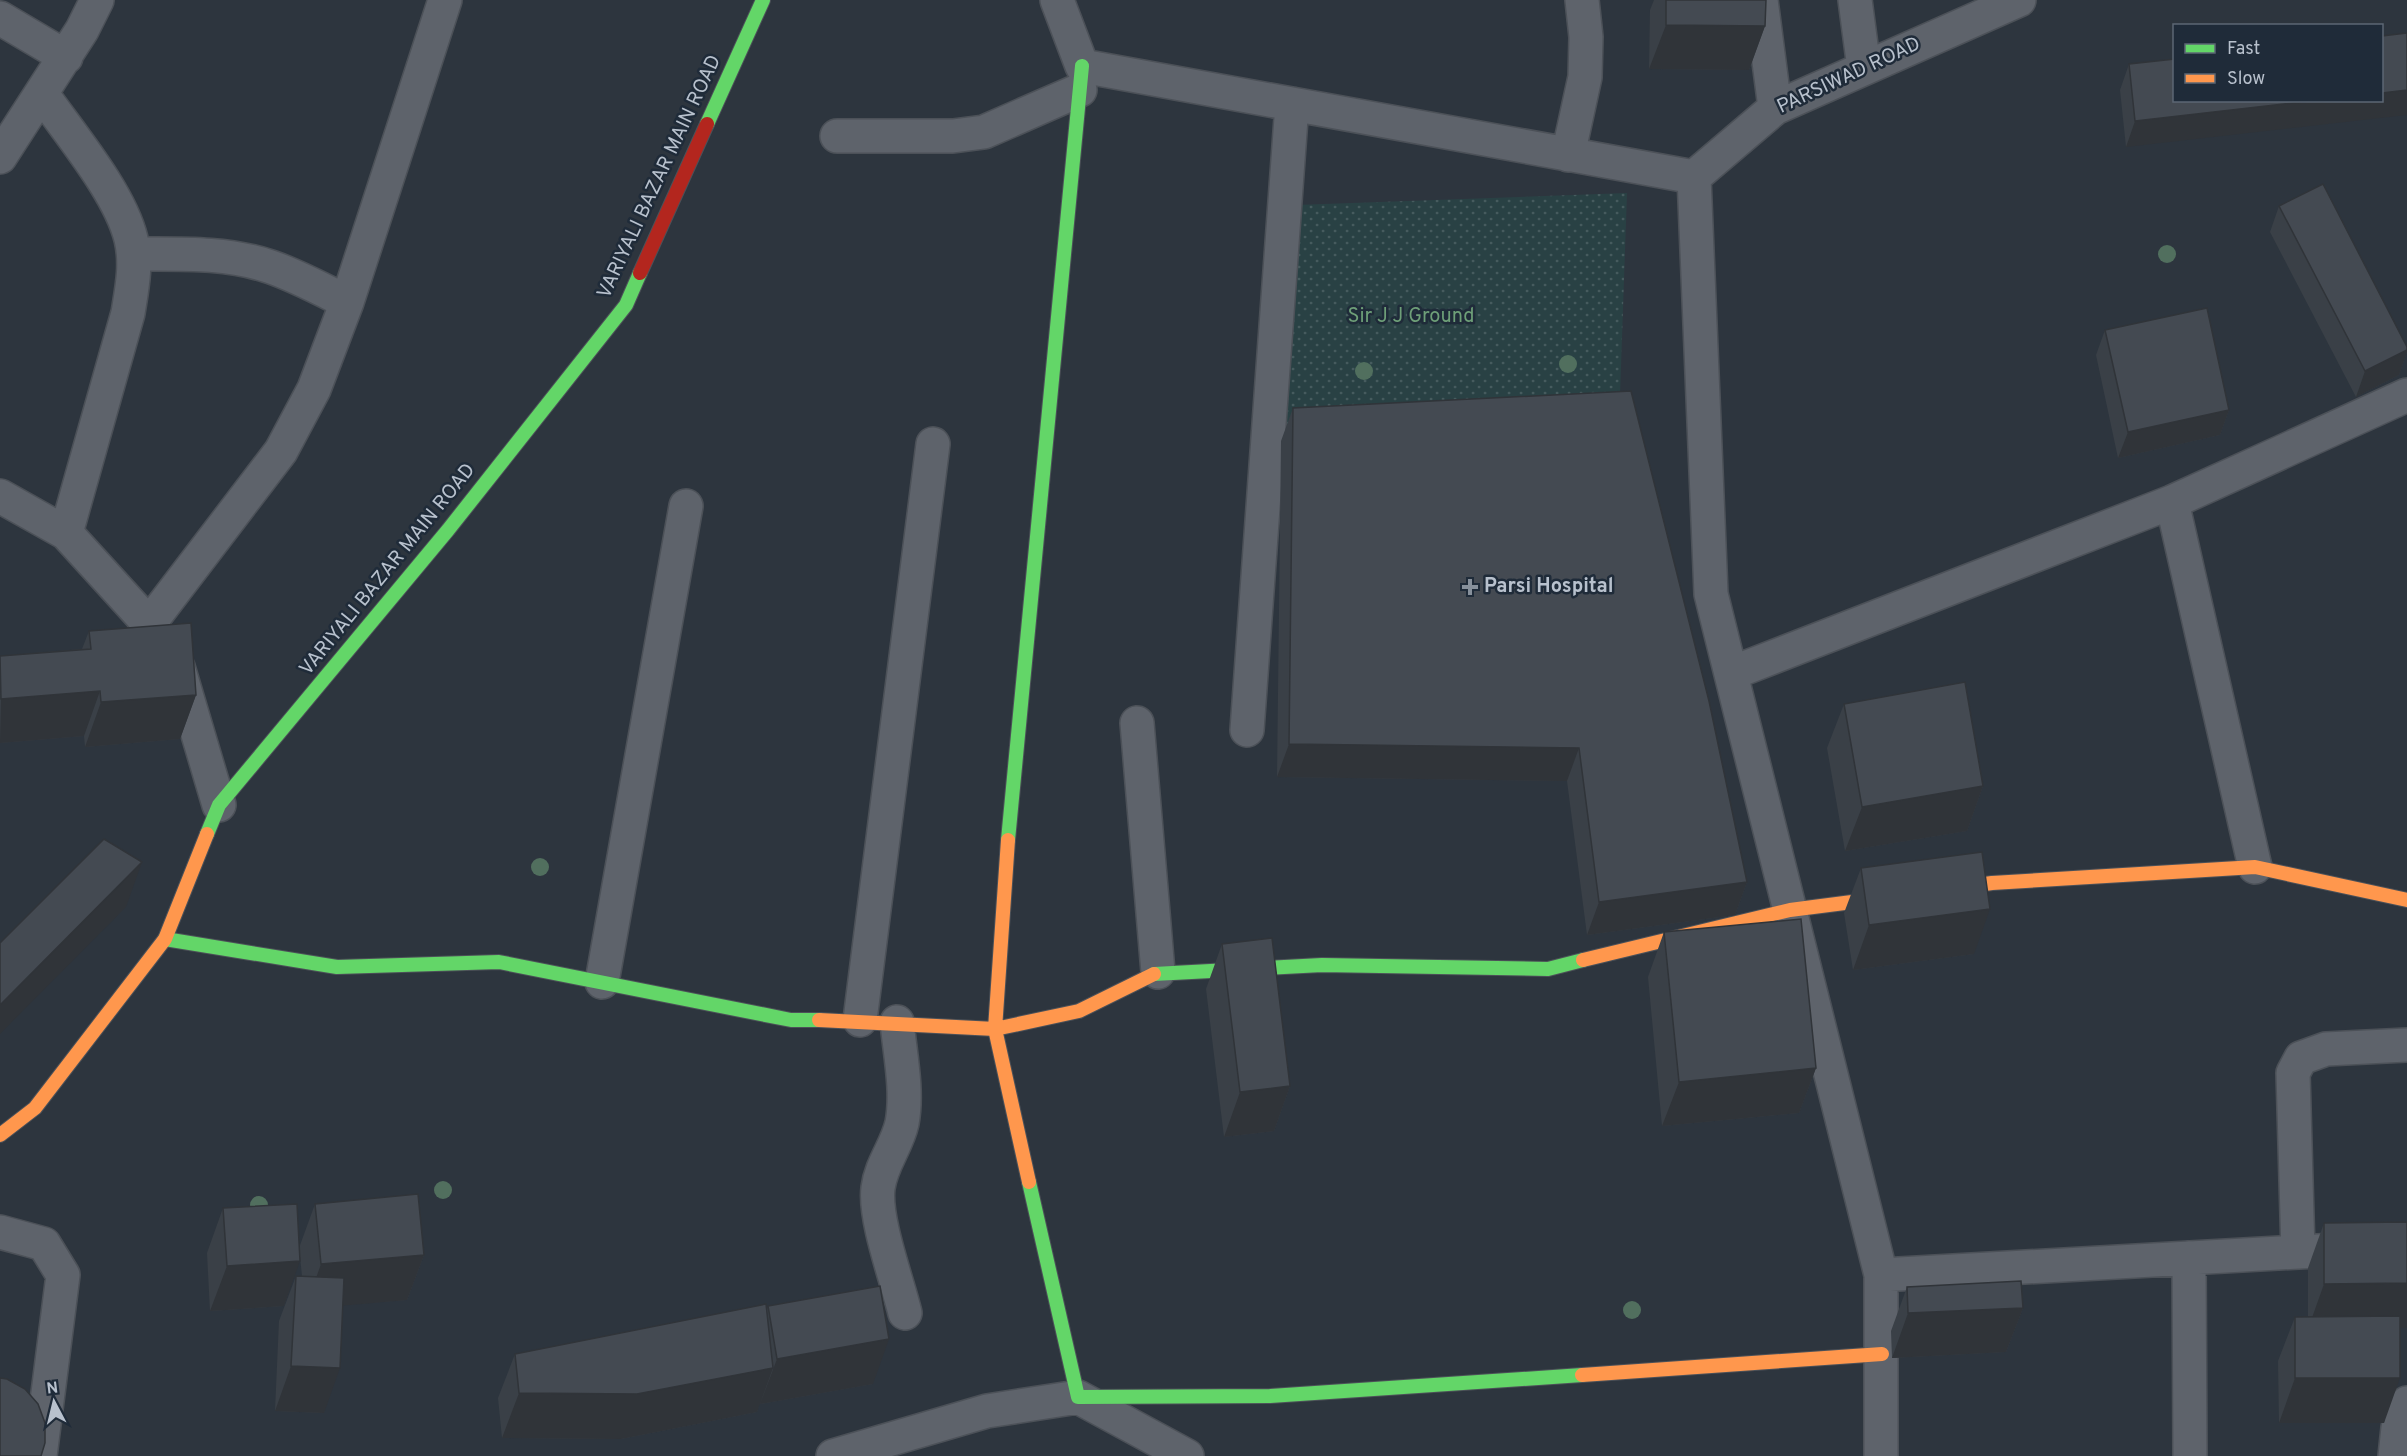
<svg xmlns="http://www.w3.org/2000/svg" width="2407" height="1456" font-family="Overpass,sans-serif">
  <defs>
    <pattern id="park-dots" width="8" height="8" patternUnits="userSpaceOnUse" patternTransform="scale(1.5)"><rect width="8" height="8" fill="#294144"/><path d="M2 2h.1M6 6h.1" fill="none" stroke="#465b5e" stroke-width="1.8" stroke-linecap="round"/></pattern>
  </defs>
  <rect width="100%" height="100%" fill="#2d353e"/>
  <!-- park -->
  <path fill="url(#park-dots)" d="M1627 193 1619 424 1281 441 1296 205Z"/>
  <g fill="none" stroke-linecap="round" stroke-linejoin="round">
    <!-- street casing -->
    <g stroke="#4c5158" stroke-width="36">
      <path id="street" d="M1057 0 1082 66 1694 177 1711 594 1881 1275V1456
        M1761 0 1775 108
        M1855 0 1864 68
        M0 18 66 57
        M42 94C70 134 120 193 131 239 137 264 132 288 128 313L66 533
        M837 136H953L984 132 1080 90
        M1568 155 1585 77 1586 37 1582 0
        M0 157 82 30 97 0
        M1694 177 1775 108 2019 0
        M134 254C179 254 228 252 271 267 297 276 323 290 347 302
        M0 496 66 533 149 624 178 667 219 805
        M2172 502 2255 867
        M149 624 281 451 314 389 347 302 445 0
        M1732 673 2172 502 2407 395
        M1137 723 1158 972
        M1247 730 1292 104
        M602 982 686 506
        M860 1020 933 444
        M897 1022C900 1054 908 1091 902 1123 897 1146 881 1164 878 1188 874 1219 897 1280 905 1313
        M0 1232 44 1244 63 1275 40 1456
        M2298 1252 2293 1073 2301 1058 2326 1049 2407 1045
        M2189 1258 2190 1456
        M1881 1275 2407 1246
        M833 1456 987 1411 1078 1397 1187 1456
        M2395 1456 2398 1428 2407 1403"/>
    </g>
    <!-- fast casing -->
    <g stroke="#4c5158" stroke-width="16">
      <path id="fast" d="M707 124 763 0
        M207 834 219 805 448 530 626 305 640 273
        M1008 840 1082 66
        M165 939 337 967 499 962 791 1020H819
        M1154 974 1322 965 1548 969 1583 960
        M1029 1182 1078 1397 1270 1396 1582 1375"/>
    </g>
    <!-- slow casing -->
    <g stroke="#4c5158" stroke-width="16">
      <path id="slow" d="M1008 840 995 1029 1029 1182
        M1942 890 1992 883 2255 867 2407 900
        M1583 960 1790 910 1891 897
        M819 1020 995 1029 1079 1011 1154 974
        M0 1135 35 1108 165 939 207 834
        M1582 1375 1882 1354"/>
    </g>
    <!-- jam casing -->
    <g stroke="#4c5158" stroke-width="16">
      <path id="jam" d="M640 273 707 124"/>
    </g>
    <!-- street -->
    <use href="#street" stroke="#5e636b" stroke-width="33"/>
    <!-- fast -->
    <use href="#fast" stroke="#63d668" stroke-width="14"/>
    <!-- slow -->
    <use href="#slow" stroke="#ff974d" stroke-width="14"/>
    <!-- jam -->
    <use href="#jam" stroke="#b3261e" stroke-width="14"/>
  </g>
  <!-- trees -->
  <g fill="#516f5e">
    <circle cx="2167" cy="254" r="9"/>
    <circle cx="1568" cy="364" r="9"/>
    <circle cx="1364" cy="371" r="9"/>
    <circle cx="540" cy="867" r="9"/>
    <circle cx="443" cy="1190" r="9"/>
    <circle cx="259" cy="1205" r="9"/>
    <circle cx="1632" cy="1310" r="9"/>
  </g>
  <!-- wall -->
  <path fill="#3a4047" d="M1654 0H1766L1765 26 1749 70 1649 69 1650 10Z
    M2407 33 2126 147 2120 90 2129 64Z
    M2279 206 2407 347V352L2399 375 2356 397 2270 232Z
    M2105 330 2229 410 2220 435 2118 458 2096 355Z
    M1293 408 1747 882 1735 915 1587 935 1567 781 1277 777 1281 441Z
    M89 631 196 695 180 739 85 747 84 736 0 743V656L82 649Z
    M1844 704 1983 786 1967 831 1845 851 1827 748Z
    M1861 868 1974 954 1853 970 1844 913Z
    M1664 932 1816 1068 1799 1113 1662 1126 1648 977Z
    M1222 944 1290 1086 1274 1131 1224 1137 1206 989Z
    M315 1204 424 1255 407 1300 343 1305 324 1413 275 1411 279 1321 296 1276H302L300 1257 284 1306 210 1311 207 1253 223 1208 299 1248Z
    M2324 1223 2400 1328 2384 1423H2279L2278 1361 2295 1317H2308V1268Z
    M1907 1287 2023 1308 2006 1352 1892 1358 1891 1331Z
    M768 1306 873 1384 760 1404V1402L757 1412 621 1439 502 1438 498 1398 515 1354 767 1309Z"/>
  <!-- shaded-wall -->
  <path fill="#303439" d="M1666 25 1765 26 1749 70 1649 69Z
    M2407 90V115L2126 147 2135 121 2318 100H2382V93Z
    M2407 350V352L2399 375 2356 397 2365 371Z
    M2229 410 2220 435 2118 458 2128 432Z
    M100 691 84 736 0 743 1 699Z
    M196 695 180 739 85 747 101 702Z
    M1289 744 1579 748 1567 781 1277 777Z
    M1983 786 1967 831 1845 851 1862 807Z
    M142 862 126 907 0 1034V1005Z
    M1747 882 1735 915 1587 935 1599 902Z
    M1990 909 1974 954 1853 970 1869 925Z
    M1816 1068 1799 1113 1662 1126 1679 1082Z
    M1290 1086 1274 1131 1224 1137 1240 1092Z
    M424 1255 407 1300 305 1309 321 1264Z
    M300 1261 284 1306 210 1311 227 1266Z
    M2407 1283V1328L2308 1329 2324 1284Z
    M2023 1308 2006 1352 1892 1358 1908 1313Z
    M889 1339 873 1384 760 1404 777 1359Z
    M291 1366 340 1368 324 1413 275 1411Z
    M773 1368 757 1412 621 1439 502 1438 519 1393Z
    M2295 1378H2400L2384 1423H2279Z"/>
  <!-- building -->
  <path fill="#444a52" stroke="#303439" stroke-width="1.5" d="M1666 0H1766L1765 26 1666 25Z
    M2407 33V90L2382 93V36Z
    M2175 59V100H2318L2135 121 2129 64Z
    M2323 184 2407 347V350L2365 371 2279 206Z
    M2207 308 2229 410 2128 432 2105 330Z
    M1631 391 1709 701 1747 882 1599 902 1579 748 1289 744 1293 408Z
    M191 623 196 695 101 702 100 691 1 699 0 656 91 649 89 631Z
    M1965 682 1983 786 1862 807 1844 704Z
    M104 839 142 862 0 1005V943Z
    M1982 852 1990 909 1869 925 1861 868Z
    M1801 919 1816 1068 1679 1082 1664 932Z
    M1272 938 1290 1086 1240 1092 1222 944Z
    M418 1194 424 1255 321 1264 315 1204Z
    M297 1204 300 1261 227 1266 223 1208Z
    M2407 1222V1283L2324 1284V1223Z
    M296 1276 344 1278 340 1368 291 1366Z
    M2021 1281 2023 1308 1908 1313 1907 1287Z
    M880 1286 889 1339 777 1359 768 1306Z
    M766 1304 773 1368 637 1394 519 1393 515 1354Z
    M2400 1316V1378H2295V1317Z
    M0 1378 7 1379 25 1389 38 1404 45 1423V1443L41 1456H0Z"/>
  <!-- markers -->
  <path fill="#87909b" stroke="#1f2b39" stroke-width="2" d="M1467 578h6v6h6v6h-6v6h-6v-6h-6v-6h6z"/>
  <g text-anchor="middle" dominant-baseline="central" stroke-width="5" stroke-linejoin="round" paint-order="stroke">
    <!-- street labels -->
    <g font-size="20" fill="#b8c1cd" stroke="#1f2b39">
      <text transform="translate(1849 76) rotate(-25)">PARSIWAD ROAD</text>
      <text transform="translate(660 177) rotate(-65)">VARIYALI BAZAR MAIN ROAD</text>
      <text transform="translate(388 570) rotate(-51)">VARIYALI BAZAR MAIN ROAD</text>
    </g>
    <!-- park labels -->
    <g font-size="20" fill="#6e9f78" stroke="#1f2b39">
      <text x="1411" y="317">Sir J J Ground</text>
    </g>
    <!-- poi labels -->
    <g font-size="20" font-weight="bold" fill="#b8c1cd" stroke="#1f2b39" text-anchor="start">
      <text x="1484" y="587">Parsi Hospital</text>
    </g>
  </g>
  <!-- legend -->
  <rect x="2173" y="24" width="210" height="78" fill="#1f2b39" stroke="#5c6774" stroke-width="1.5"/>
  <rect x="2185" y="44" width="30" height="9" fill="#63d668" stroke="#5c6774" stroke-width="1.5"/>
  <text x="2227" y="54" font-size="18" fill="#b8c1cd">Fast</text>
  <rect x="2185" y="74" width="30" height="9" fill="#ff974d" stroke="#5c6774" stroke-width="1.5"/>
  <text x="2227" y="84" font-size="18" fill="#b8c1cd">Slow</text>
  <!-- north arrow -->
  <g transform="translate(54 1402) rotate(353)" stroke="#1f2b39" stroke-width="4.5" paint-order="stroke">
  <path d="M0-4.5L10 22L0 15L-10 22Z" fill="#b8c1cd"/>
  <text y="-9" font-size="16" font-weight="bold" text-anchor="middle" fill="#b8c1cd">N</text>
  </g>
</svg>
